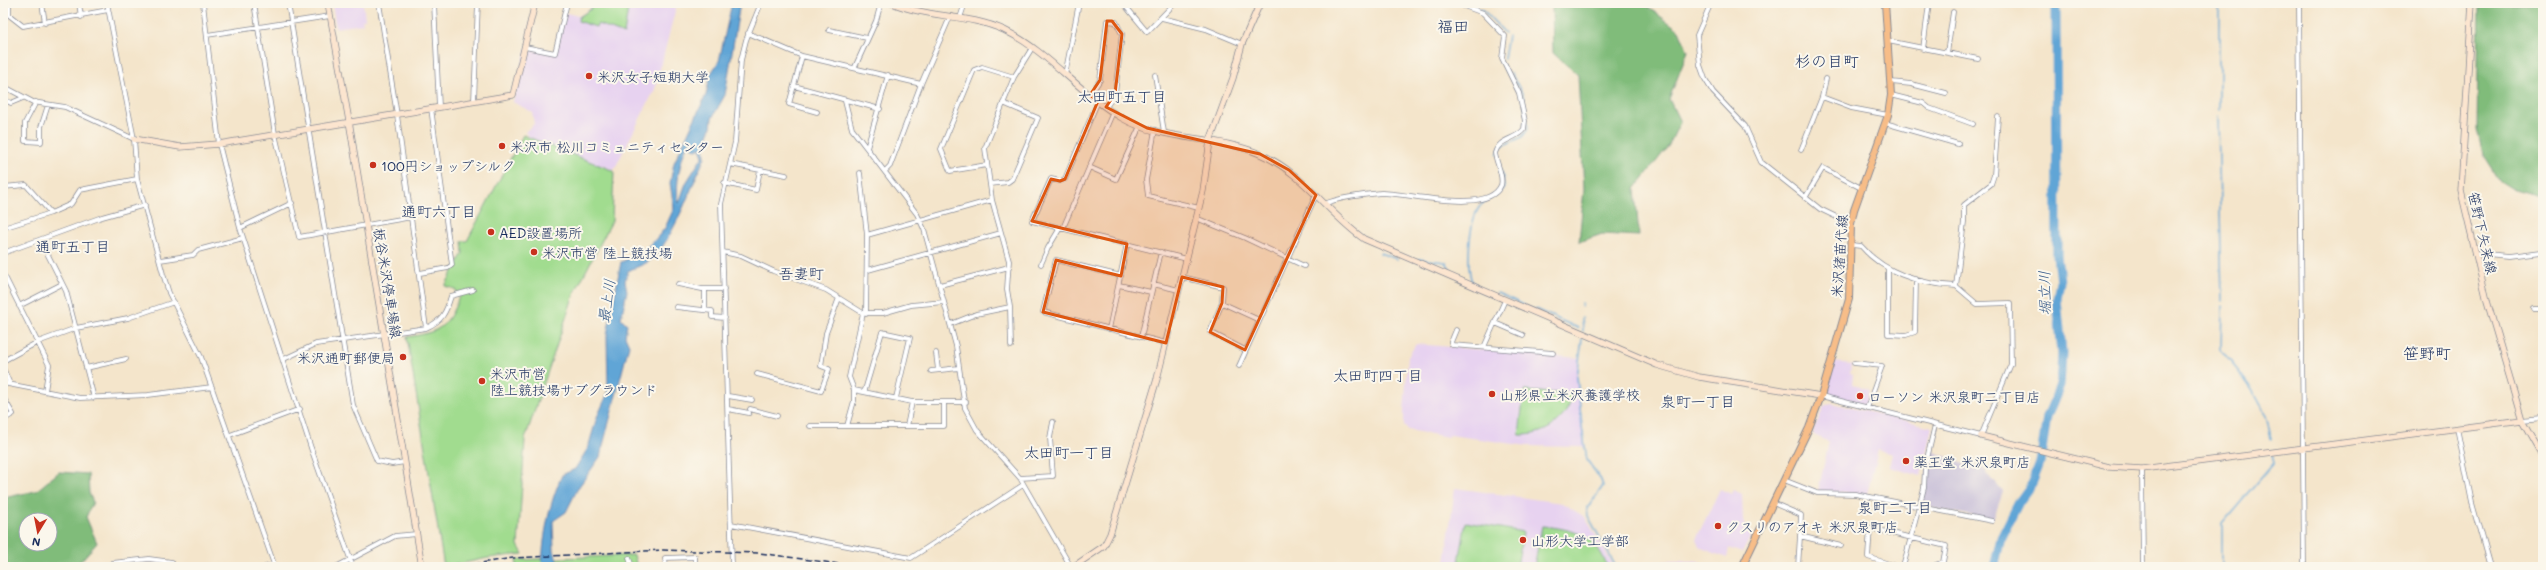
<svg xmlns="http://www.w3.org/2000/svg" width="2546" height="570" font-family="Mali,'Klee One',sans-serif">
  <rect width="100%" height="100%" fill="#fbf7ec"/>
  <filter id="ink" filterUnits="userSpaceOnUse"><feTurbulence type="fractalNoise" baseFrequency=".025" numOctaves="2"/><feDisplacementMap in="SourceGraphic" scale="8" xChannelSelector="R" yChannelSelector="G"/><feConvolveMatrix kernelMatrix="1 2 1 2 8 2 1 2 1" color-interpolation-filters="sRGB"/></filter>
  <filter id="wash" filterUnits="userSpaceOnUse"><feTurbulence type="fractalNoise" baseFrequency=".012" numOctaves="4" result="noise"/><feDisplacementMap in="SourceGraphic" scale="16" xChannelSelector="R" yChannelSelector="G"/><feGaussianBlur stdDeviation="0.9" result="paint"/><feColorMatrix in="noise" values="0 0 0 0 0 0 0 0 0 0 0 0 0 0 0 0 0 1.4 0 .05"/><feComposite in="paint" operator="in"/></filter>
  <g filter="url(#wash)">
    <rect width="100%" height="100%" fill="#f4e5cb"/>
    <!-- built -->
    <path fill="#e7d2f0" d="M332 3H363L365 19 362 20 363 24 336 28Z
      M591 3H677L655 89 614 170 532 140 525 132 534 124 532 112 513 102 526 49 556 54 566 13 579 16 590 9Z
      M1416 344 1579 358 1577 377 1585 447 1528 446 1450 435 1448 437 1408 430 1404 426V411L1408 357Z
      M1833 362 1852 364 1850 374 1853 375 1852 385 1869 389 1865 405 1833 396 1828 392 1827 388Z
      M1831 403 1886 416 1883 427 1886 416 1932 427 1921 476 1889 467 1892 454 1878 450 1867 494 1818 491 1829 442 1812 434 1824 406Z
      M1455 488 1562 503 1585 517 1614 567H1442L1445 563Z
      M1720 489 1731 494 1733 490 1742 494 1743 521 1746 530 1753 532 1742 553 1729 548 1727 558 1699 547 1696 539Z
      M1663 561H1699L1701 567H1663Z"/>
    <!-- industrial -->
    <path fill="#c8bfd8" d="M1930 450 1960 462 1982 467 2003 492 1993 520 1922 506Z"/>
    <!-- green -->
    <path fill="#a1dc8f" stroke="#5e8676" d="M592 3H629L624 34 598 24 596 27 578 21 579 17 591 9Z
      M523 135 614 171 612 221 574 294 525 439 518 545 523 554 488 558 444 567 407 337C440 332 447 328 459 297L455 289 445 286 463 253 462 241H467Z
      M1524 391 1573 394C1567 420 1546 436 1519 435Z
      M1466 522 1523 532 1517 567H1458Z
      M1542 526C1572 529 1597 534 1607 567H1534Z
      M634 555 637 567H517L516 560Z"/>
    <!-- forest -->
    <path fill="#80bc7a" stroke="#4e766c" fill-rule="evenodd" d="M1552 3H1642L1679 30 1688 51 1669 99 1680 122 1669 145 1635 189 1639 236 1602 234 1579 242 1584 189 1578 75 1553 53Z
      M2479 3H2543V197L2511 188 2500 181 2483 154 2477 130Z
      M59 472 88 474 89 493 93 502 86 517 97 543 77 565 71 567H3V498L36 491ZM26 520H50V544H26Z"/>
    <!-- water -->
    <path fill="#61a5d6" stroke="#3e6a9a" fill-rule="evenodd" d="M732 3H740L725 95 712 118 711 127 704 146 705 157C692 185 675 234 655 256 648 264 638 266 628 271L625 281 627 291 621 318 627 324 625 336 629 345 600 457 578 488 566 512 553 521 554 550 559 567H542C543 535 549 504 562 475L575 469 588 448 597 417 608 393 607 335 621 262 639 254 655 240 665 228 674 208 670 183 674 163 706 95 710 75 719 61ZM692 138 694 140 691 146 696 150 700 148 703 156 686 183 679 203C674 189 681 150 692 138Z"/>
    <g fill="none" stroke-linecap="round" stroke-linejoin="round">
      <!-- stream -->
      <path stroke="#61a5d6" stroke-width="1.5" d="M1464 3 1484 11 1505 33
        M2219 3V110
        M1504 59 1508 36
        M2218 116 2222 301
        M1497 155 1501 146 1522 137 1528 129 1523 95 1511 73
        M1380 253 1397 259
        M1419 259 1446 262 1453 274 1460 277
        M1469 281 1477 285
        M1472 282C1466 266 1469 220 1480 206 1486 198 1498 196 1504 187L1502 172
        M1497 293 1524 305
        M1582 303V307
        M2222 306 2221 350C2243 377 2268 404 2271 440
        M1535 309 1578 328
        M1582 317 1583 331
        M1582 339 1577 377 1582 427 1587 460 1601 480 1603 486 1587 509 1588 516 1616 567
        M2222 567V524L2274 463 2272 454"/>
      <!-- river -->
      <path stroke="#61a5d6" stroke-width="9" d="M1994 567 2001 538 2019 502 2032 484 2040 463 2047 417 2060 386 2062 353 2057 299 2060 282 2057 255 2056 3"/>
    </g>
  </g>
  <g filter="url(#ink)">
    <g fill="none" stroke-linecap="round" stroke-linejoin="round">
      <!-- street casing -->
      <g stroke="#888a94" stroke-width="5.5">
        <path id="street" d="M9 3V15L23 26 108 10
          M42 3 45 23
          M79 3 81 17
          M107 3 134 139 137 179 163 274 169 293 201 357 275 567
          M203 3 219 144 240 228 311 448 353 567
          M254 3 275 134 299 237 412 217
          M288 3 353 405 377 461 392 464 405 462
          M379 3 397 115 426 328
          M434 3 439 107
          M1123 3 1147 32 1175 3
          M1711 3 1697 35 1700 65 1705 79 1713 92 1745 126 1761 162 1820 209 1851 224
          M2299 3 2304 567
          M960 18 965 3
          M1162 18 1206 29 1242 44
          M829 30 867 38
          M748 33 802 56 921 84
          M207 35 330 16
          M1888 41 1978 59
          M525 47 555 53 567 3
          M1923 49 1929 3
          M1947 53 1953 12
          M802 56 789 104 817 112
          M855 67 876 21 881 3
          M1065 75 1079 3
          M1155 75 1164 132
          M1891 82 1911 84 1946 93
          M3 86 33 102 65 107 134 139
          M794 86 880 109
          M1090 95 1100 80 1107 21 1116 22 1122 34 1115 94 1106 107
          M1891 95 1923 103 1929 108 1973 124
          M1822 97 1851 108 1888 115
          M3 99 11 103 23 98
          M474 101 478 3
          M845 101 852 129 917 214 924 229 956 346 965 408 977 430 1020 478 1071 567
          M1098 101 1065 179 1060 181 1051 179 1032 221 1187 259
          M36 102 25 123V141L41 142V127L48 105
          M1885 123 1958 144
          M1155 130 1146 180 1148 196 1199 208
          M867 148 888 75
          M1801 150 1822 97 1826 79
          M730 164 786 175
          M987 165 950 171 941 149 974 70 982 67 1014 77
          M1089 167 1116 179 1140 126
          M885 171 890 166 921 84 950 17
          M860 173 867 235 866 314
          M724 183 756 190 760 170
          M990 184 1008 182 1012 179 1038 118 1003 103
          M3 187 26 185 51 213 71 204 80 190 137 179
          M1805 198 1823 168 1861 188
          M1325 204C1335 198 1369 194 1381 193 1405 192 1489 216 1501 185 1504 176 1496 163 1495 153 1499 138 1516 140 1524 129L1525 121 1519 93 1502 58 1505 36 1483 13 1456 3
          M1196 218 1245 238 1304 266
          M3 228 51 213
          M240 228 292 203
          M1063 228 1113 112
          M867 235 992 200
          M1852 245 1861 246C1885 274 1920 284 1956 286
          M45 249 66 291 94 398
          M723 252 741 256 773 271 826 290 863 313H883L911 305 944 302
          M3 253 102 217 145 205
          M2475 253 2509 256 2540 252
          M160 260 193 255 198 250 243 238
          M1041 264 1048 248 1060 228
          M1888 269V334L1906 335 1915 332 1916 279
          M868 270 1001 233
          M420 273 448 268 452 265 431 108
          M1121 276 1056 260 1043 312 1166 343
          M1182 277 1223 287 1222 303
          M3 278 5 277 49 365 45 391
          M678 284 702 289H724
          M1153 284 1179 290
          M940 285 1009 267
          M1119 285 1151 292
          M19 306 62 284
          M676 307 712 311V317L725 318
          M2534 309H2543
          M705 310V289
          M863 313 849 377 854 390 912 402H966
          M1495 323 1523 335
          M951 324 976 314 1010 307
          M1109 329 1127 244
          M1456 330 1451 342 1452 345 1553 353
          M1141 337 1161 252
          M1011 346 1010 307 1007 289 1009 261 992 200 985 148 1014 77 1032 48
          M1484 347 1505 300
          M1245 350 1210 332 1222 303 1259 320
          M936 353 938 370
          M284 359 316 344 426 328C442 321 446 313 451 296L473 290
          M3 361 38 342 76 328 128 318 174 302
          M1854 363 1882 366 1867 408
          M1239 366 1316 195
          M3 368 10 384
          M86 368 126 359
          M931 371 959 368
          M757 374 821 391 829 369 821 366 826 333 839 298
          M3 383 80 398 148 395 212 387
          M865 390 882 332 910 338 896 398
          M728 396 752 400
          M1821 396 1981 436 2011 364 2010 303 1977 304 1956 286 1964 222V205L1991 184 1994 175 1998 117
          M3 397 13 414 3 420
          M728 409 749 413
          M750 409 777 416
          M2522 420 2543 418
          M810 426H944V402
          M847 426 854 401V390
          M907 426 912 402
          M2457 428 2472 503 2490 567
          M230 435 300 409
          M2142 469 2143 567
          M1020 478 1053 476 1050 438 1053 422
          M1784 480 1817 493 1855 494 1992 521
          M1773 503 1801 515 1800 536
          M731 524 911 558 1023 485
          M629 558 632 567
          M112 563 149 559 172 562V567
          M265 567 274 564
          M336 567 395 536 417 534
          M666 567 665 558 695 557V567
          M732 567 721 204 735 142 741 60 746 40 761 3
          M1798 567 1800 536 1841 546
          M1898 567 1868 557 1870 528 1946 546 1943 562 1931 567
          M1903 567 1924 488 1925 467 1935 425"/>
      </g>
      <!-- secondary casing -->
      <g stroke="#888a94" stroke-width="7">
        <path id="secondary" d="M328 3 349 121 422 567
          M892 3C928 18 968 14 1004 30 1048 51 1080 94 1122 118 1164 142 1216 135 1260 154 1303 172 1327 213 1364 239L1657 365 1699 377 1821 396
          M2472 3 2461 191 2487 301 2511 382 2522 420 2543 457
          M134 139 180 147 219 144 513 95 535 3
          M1981 436 2109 467 2142 469 2522 420
          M1073 567 1104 546 1110 534 1157 379 1203 191 1210 141 1233 78 1242 44 1260 3"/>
      </g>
      <!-- primary casing -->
      <g stroke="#888a94" stroke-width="8">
        <path id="primary" d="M1742 567 1809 428 1821 396 1849 299 1851 224 1854 210 1888 115 1891 95 1885 3"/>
      </g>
      <!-- street -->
      <use href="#street" stroke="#fff" stroke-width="4"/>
      <!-- secondary -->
      <use href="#secondary" stroke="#fce5cf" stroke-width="5.5"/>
      <!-- primary -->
      <use href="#primary" stroke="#f7bd88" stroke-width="6"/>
      <!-- rail -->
      <path stroke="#1b2f5e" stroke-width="1.5" stroke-dasharray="6 3" stroke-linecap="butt" d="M456 567 513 558 663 550 759 553 861 567"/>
    </g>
  </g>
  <!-- marked area -->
  <path fill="#de5710" fill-opacity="0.2" stroke="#de5710" stroke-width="3" stroke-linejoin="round" d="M1107 21H1112L1122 34 1115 94 1106 107 1147 128 1260 154 1289 170 1316 195 1245 350 1210 332 1222 303 1223 287 1182 277 1166 343 1043 312 1056 260 1121 276 1127 244 1032 221 1051 179 1060 181 1065 179 1098 101 1090 95 1100 80Z"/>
  <!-- markers -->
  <g fill="#c8321e" stroke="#fbf7ec" stroke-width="1.5">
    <circle cx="589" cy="76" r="4"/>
    <circle cx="502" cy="146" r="4"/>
    <circle cx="373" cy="165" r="4"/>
    <circle cx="491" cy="232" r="4"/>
    <circle cx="534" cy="252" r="4"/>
    <circle cx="403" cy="357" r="4"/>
    <circle cx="482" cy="381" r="4"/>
    <circle cx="1492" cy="394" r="4"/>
    <circle cx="1860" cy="396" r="4"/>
    <circle cx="1906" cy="461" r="4"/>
    <circle cx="1718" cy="526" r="4"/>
    <circle cx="1523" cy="540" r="4"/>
  </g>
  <g text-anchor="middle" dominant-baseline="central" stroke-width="4" stroke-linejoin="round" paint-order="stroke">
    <!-- poi labels -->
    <g font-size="14" fill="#1b2f5e" stroke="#fbf7ec" text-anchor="start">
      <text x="597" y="76">米沢女子短期大学</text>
      <text x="510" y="146">米沢市 松川コミュニティセンター</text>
      <text x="381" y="165">100円ショップシルク</text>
      <text x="499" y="232">AED設置場所</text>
      <text x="542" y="252">米沢市営 陸上競技場</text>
      <text x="395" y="357" text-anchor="end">米沢通町郵便局</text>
      <text x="490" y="373">米沢市営<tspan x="490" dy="16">陸上競技場サブグラウンド</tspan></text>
      <text x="1500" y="394">山形県立米沢養護学校</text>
      <text x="1868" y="396">ローソン 米沢泉町二丁目店</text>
      <text x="1914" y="461">薬王堂 米沢泉町店</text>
      <text x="1726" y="526">クスリのアオキ 米沢泉町店</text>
      <text x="1531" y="540">山形大学工学部</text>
    </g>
    <!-- street labels -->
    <g font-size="14" fill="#1b2f5e" stroke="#fbf7ec">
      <text transform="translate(2483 233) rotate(77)">笹野下矢来線</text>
      <text transform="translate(1839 256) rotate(-86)">米沢猪苗代線</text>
      <text transform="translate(388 283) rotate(81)">板谷米沢停車場線</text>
    </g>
    <!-- neighbourhood labels -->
    <g font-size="15" fill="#1b2f5e" stroke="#fbf7ec">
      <text x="1122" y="96">太田町五丁目</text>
      <text x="439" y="211">通町六丁目</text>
      <text x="73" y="246">通町五丁目</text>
      <text x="801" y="273">吾妻町</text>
      <text x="1378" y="375">太田町四丁目</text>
      <text x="1698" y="401">泉町一丁目</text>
      <text x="1069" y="452">太田町一丁目</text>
      <text x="1895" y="507">泉町二丁目</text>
    </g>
    <!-- water labels -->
    <g font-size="15" font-style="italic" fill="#345888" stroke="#fbf7ec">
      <text transform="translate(2044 293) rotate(-91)">堀立川</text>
      <text transform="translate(606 301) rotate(-82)">最上川</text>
    </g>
    <!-- quarter labels -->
    <g font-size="16" fill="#1b2f5e" stroke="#fbf7ec">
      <text x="1453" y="25">福田</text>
      <text x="1827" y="60">杉の目町</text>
      <text x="2427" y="352">笹野町</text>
    </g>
  </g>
  <!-- margin -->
  <rect width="2546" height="570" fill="none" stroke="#fbf7ec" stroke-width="16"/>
  <!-- north arrow -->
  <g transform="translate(38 532) rotate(190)"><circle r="19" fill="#fbf7ec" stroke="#a1a7b3"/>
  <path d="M0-3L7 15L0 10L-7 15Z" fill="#c8321e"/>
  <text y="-6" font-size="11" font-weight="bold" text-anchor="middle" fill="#1b2f5e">N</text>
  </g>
</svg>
